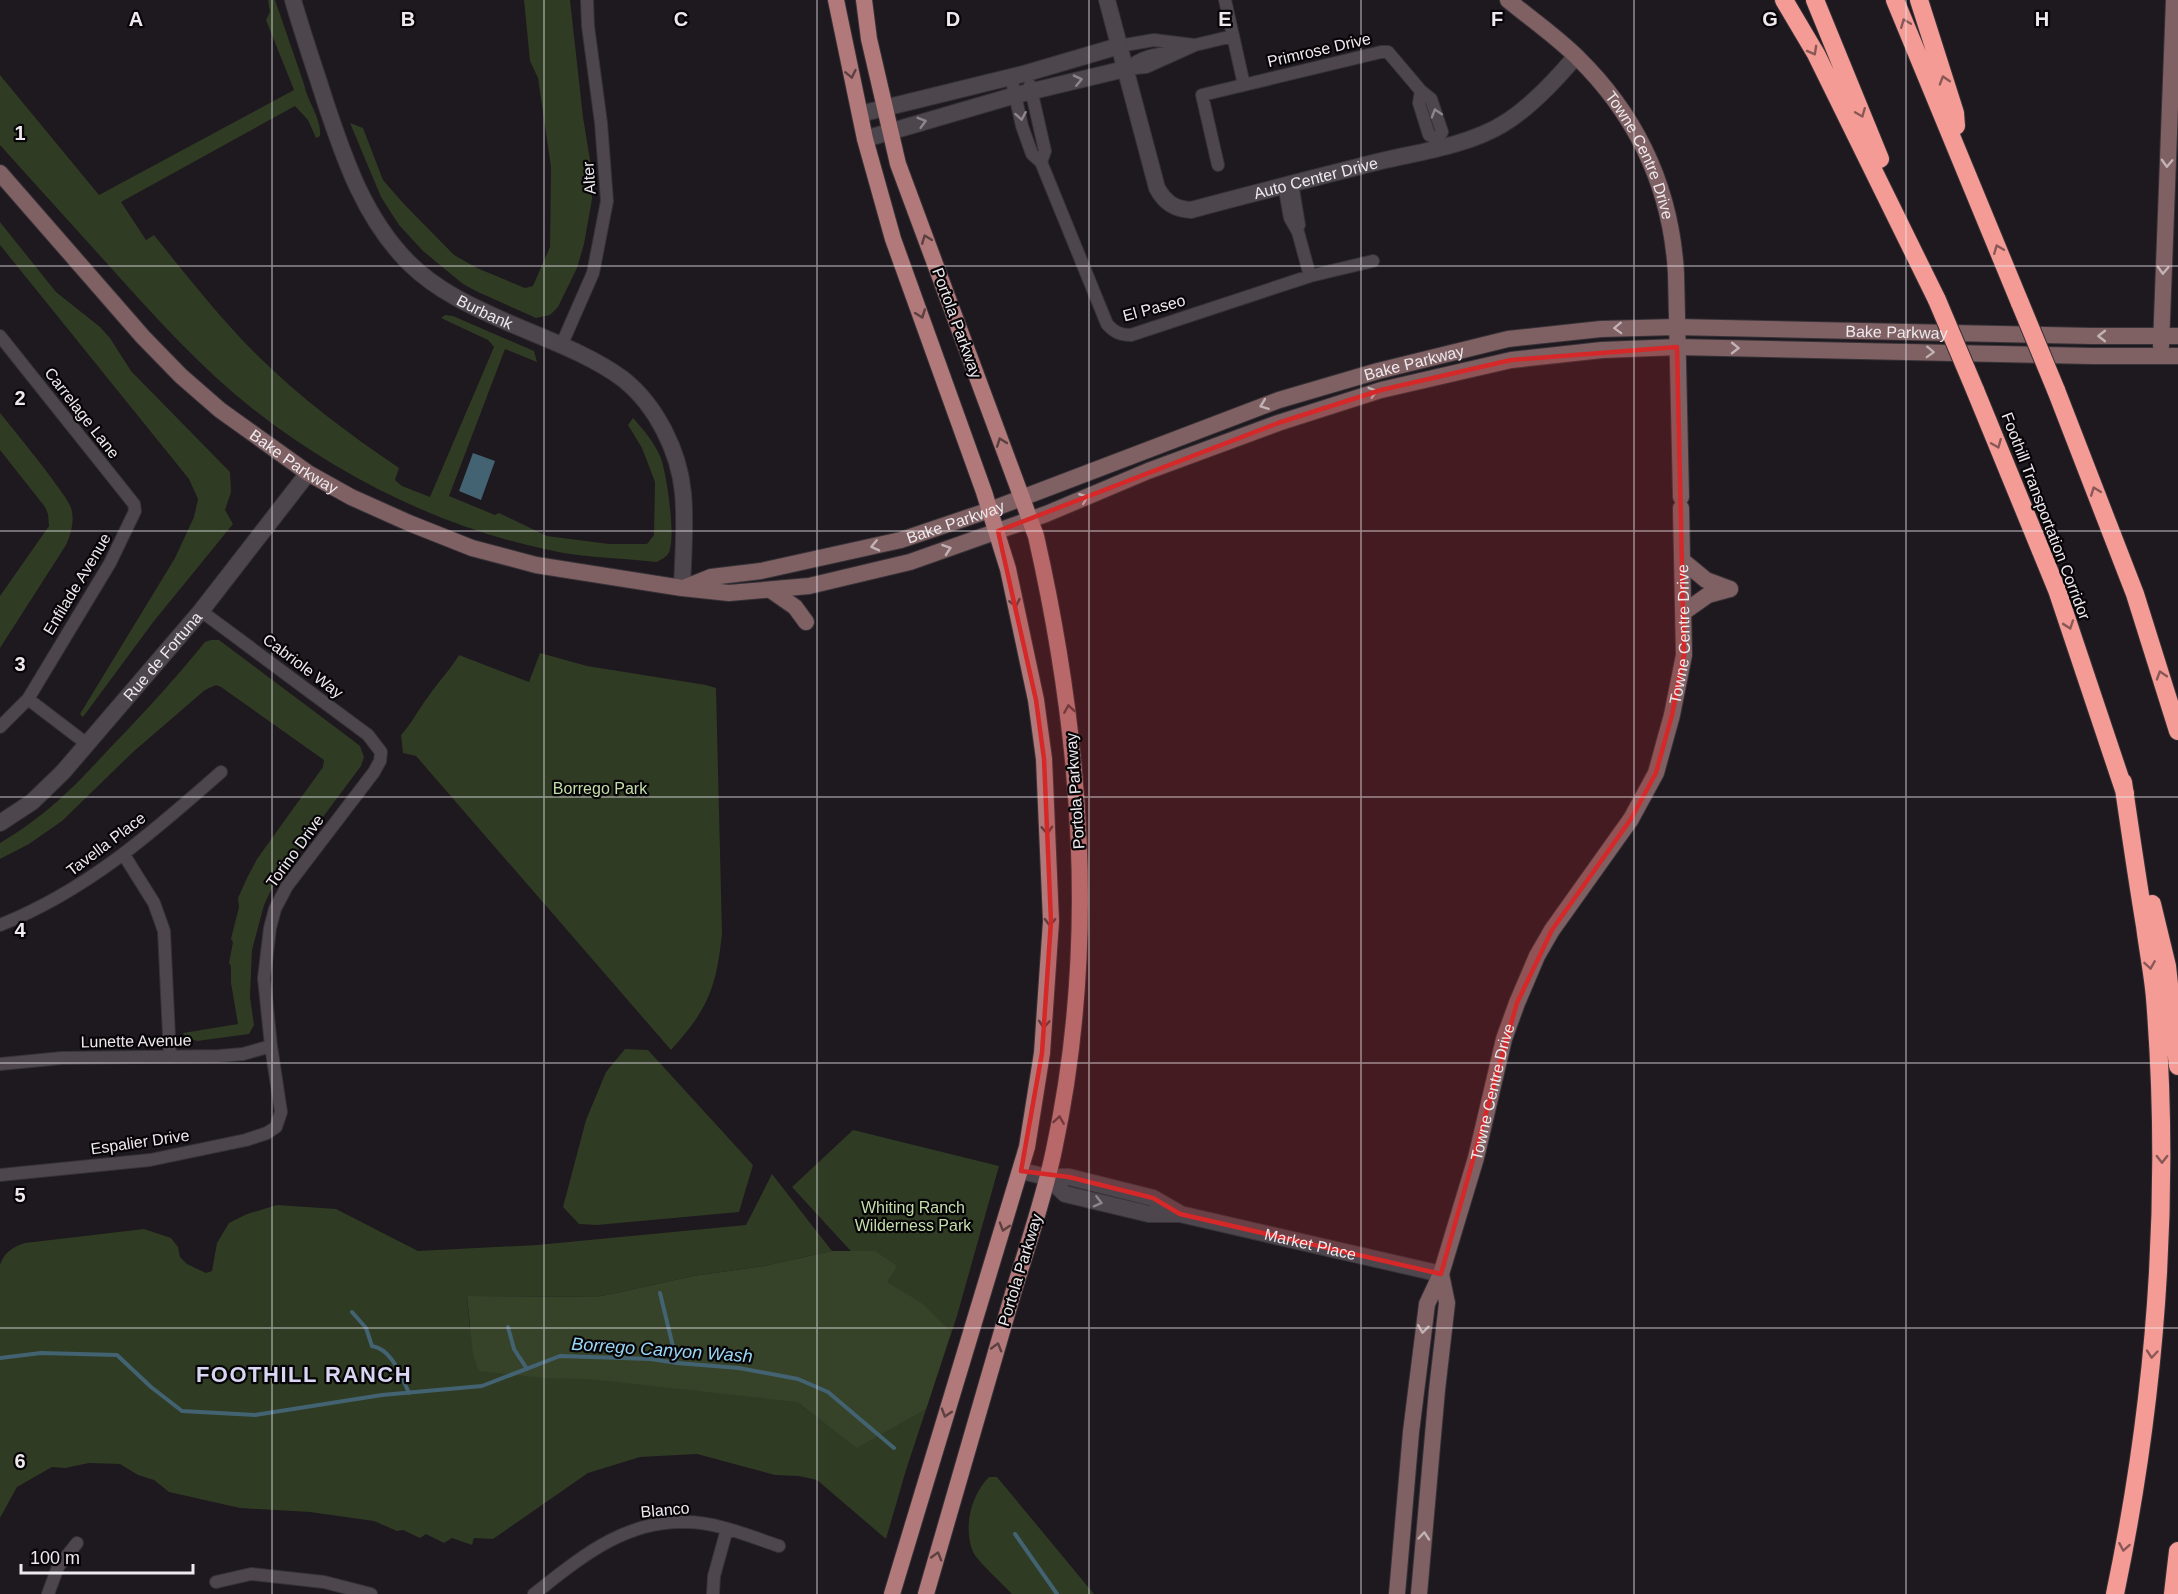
<svg xmlns="http://www.w3.org/2000/svg" width="2178" height="1594" font-family="Helvetica,sans-serif">
  <rect width="100%" height="100%" fill="#1e181f"/>
  <!-- green -->
  <path fill="#2f3b23" fill-rule="evenodd" d="M268 0H275L304 84C307 101 322 119 320 136L316 138 308 120 295 106 121 202 146 240 154 235C187 276 219 317 256 354 299 397 349 434 399 468L395 480 402 486 430 497 494 347 488 340 441 318 445 315 453 316 534 351 537 362 505 349 449 496 495 515 499 513 547 536 609 544H647L654 535 655 482 642 448 628 425 633 418C644 430 653 441 660 456 667 472 675 533 670 549 669 556 662 559 657 562 622 558 584 558 549 550 442 528 338 476 253 409 201 368 156 318 112 269 75 228 37 186 0 145V75L99 195 294 90 266 20 270 12Z
    M524 0H570L583 117 591 166 592 199 584 244 577 268 558 307 550 315 536 318 478 292 463 284 423 251 399 225 381 197 350 123 363 128 383 180 403 203 454 255 477 268 525 288 533 286 550 247 551 167 538 78 530 61Z
    M0 222 56 292 100 327 110 338 131 371 230 472 231 492 225 510 233 524 154 621 83 717 80 714 175 558 194 517 198 499 189 479 0 245Z
    M0 413C18 435 36 457 53 480 59 489 67 498 71 508 75 520 71 534 66 545L0 648V596L49 526 48 514 45 507 0 450Z
    M211 640H219L351 739 360 746 364 757 361 766 276 880 264 905 252 950 250 997 254 1025 249 1034 197 1041 186 1037 183 1033 238 1024 231 983V966L229 963 233 942 231 939 239 907 238 898 247 878 257 859 323 767 324 760 221 687 216 685 205 690 133 752 62 821 29 844 0 859V843C46 816 75 786 110 748 143 714 175 679 205 642Z
    M540 653 587 666 706 685 716 688 722 934C716 989 708 1009 671 1050L416 756 403 753 401 735C412 723 418 710 428 697 438 682 450 670 459 655L529 682Z
    M625 1049 648 1050 753 1165 739 1212 597 1225 579 1224 563 1207 586 1120 606 1072Z
    M853 1130 999 1166 957 1316 906 1470 886 1539 817 1480 799 1476 775 1475 697 1454 640 1457 588 1473 493 1539 474 1538 472 1545 452 1538 444 1543 426 1534 420 1538 403 1530 397 1531 374 1521 310 1512 240 1508 169 1492 154 1480 138 1475 120 1464 89 1463 65 1468 52 1467 17 1487 0 1518V1265C4 1252 13 1247 25 1243L144 1229 171 1238 178 1247 180 1257 187 1264 206 1273 212 1271 217 1243 229 1223 247 1214 277 1205 336 1209 418 1251 537 1245 746 1225 772 1174 832 1251 764 1266 693 1276 597 1297 467 1296 470 1329 871 1273 792 1187ZM797 1402 904 1421 857 1447Z
    M989 1477H997L1094 1594H1012C1003 1584 978 1562 973 1552 963 1527 971 1495 989 1477Z"/>
  <!-- forest -->
  <path fill="#364329" d="M832 1251H875L897 1266 887 1282 923 1304 951 1332 926 1409 857 1448 797 1402 589 1379 543 1378 479 1371 473 1355 467 1296 597 1297 693 1276 764 1266Z"/>
  <!-- water -->
  <path fill="#436373" d="M473 453 495 461 481 500 459 491Z"/>
  <g fill="none" stroke-linecap="round" stroke-linejoin="round">
    <!-- stream -->
    <path stroke="#436373" stroke-width="4" d="M660 1293 677 1363
      M352 1312 366 1328 372 1346C392 1349 401 1376 409 1393
      M508 1327 514 1349 527 1369
      M0 1358 41 1353 117 1355 151 1387 182 1411 255 1415 382 1395 482 1386 560 1356 651 1359 677 1363 739 1368 798 1379 828 1392 894 1448
      M1015 1534 1057 1594"/>
    <!-- minor casing -->
    <g stroke="#363237" stroke-width="14">
      <path id="minor" d="M1225 0 1244 85
        M1119 46 1154 40 1194 45
        M1125 69 1146 67 1195 45 1233 36
        M1126 69C1142 56 1156 53 1176 53
        M1011 77 1022 126 1032 154 1041 162 1107 324C1114 332 1120 335 1131 335L1310 276 1373 261
        M1030 85 1045 151 1041 162
        M1421 91 1419 103 1429 135 1437 139 1439 146
        M1218 165 1202 95 1381 52H1388L1421 91 1431 99 1442 132 1437 139
        M1292 183 1299 225
        M1284 185 1290 218 1298 232 1310 276
        M0 336 134 504 135 511 110 563 28 699 0 727
        M561 346 593 273 607 201 601 123 588 26 587 0
        M28 699 87 744
        M124 855 154 903 164 931 170 1057
        M0 925C86 891 152 833 221 772
        M0 1064 62 1058 219 1056 243 1054 271 1046
        M0 1175 150 1160 246 1140 267 1133 276 1127 281 1112 271 1046 264 978 270 928 275 909 287 886 374 772 380 761 381 752 368 735 201 611
        M216 1582 251 1574 324 1582 371 1594
        M48 1594 58 1567 77 1543
        M534 1594C579 1559 624 1520 685 1522 717 1522 749 1536 779 1546
        M713 1594 714 1576 727 1529"/>
    </g>
    <!-- tertiary casing -->
    <g stroke="#363237" stroke-width="18">
      <g id="tertiary">
        <path id="s1" d="M293 0C303 35 315 69 326 104 345 161 365 219 409 263 437 291 473 307 509 323 546 339 591 355 623 379 656 405 679 451 683 493 686 524 683 557 682 588"/>
        <path id="s2" d="M1107 0 1157 188C1165 203 1175 209 1191 210 1254 193 1318 177 1381 161 1420 152 1469 145 1503 124 1531 107 1555 81 1576 56"/>
        <path d="M860 114 1027 73 1119 46"/>
        <path d="M865 139 1016 95 1125 69"/>
        <path id="s3" d="M0 823 32 802 63 772 201 611 308 473"/>
        <path d="M1021 1171 1047 1177H1069L1153 1198 1179 1213"/>
        <path id="s4" d="M1047 1177 1065 1194 1149 1214H1180L1441 1274"/>
      </g>
    </g>
    <!-- secondary casing -->
    <g stroke="#363237" stroke-width="18">
      <g id="secondary">
        <path id="s5" d="M1508 0C1531 19 1557 37 1578 58 1638 117 1671 189 1676 273L1681 497"/>
        <path id="s6" d="M0 173 143 337 181 376 220 410 308 473 351 497 409 523 472 548 536 565 682 588 729 593 809 586 910 562 1046 514 1148 471 1278 423 1381 390 1511 360 1602 350 1677 347 2092 356H2178"/>
        <path d="M2161 346 2174 0"/>
        <path d="M1683 561 1706 580 1730 589"/>
        <path id="s7" d="M686 587 711 577 761 571 901 540 990 510 1279 400 1378 371 1508 339 1601 329 1676 327 2092 336H2178"/>
        <path d="M772 591 795 607 806 622"/>
        <path d="M1684 612 1708 595 1730 589"/>
        <path id="s8" d="M1397 1594 1411 1432 1427 1304 1441 1274 1476 1158 1504 1039 1517 1003 1537 956 1552 930 1631 819 1656 773 1672 715 1684 655 1681 508"/>
        <path d="M1419 1594 1437 1390 1447 1303 1441 1274"/>
      </g>
    </g>
    <!-- primary casing -->
    <g stroke="#363237" stroke-width="18">
      <path id="primary" d="M836 0 865 139 893 239 984 492 1008 569 1036 700 1044 759 1051 921 1042 1053 1027 1147 892 1594
        M864 0 869 39 898 164 1036 536C1082 739 1098 945 1054 1150 1043 1203 1024 1255 1009 1307 981 1402 954 1498 926 1594"/>
    </g>
    <!-- motorway casing -->
    <g stroke="#363237" stroke-width="20">
      <path id="motorway" d="M1784 0 1816 54 1937 300
        M1815 0 1880 159
        M1895 0 2020 303
        M1919 0 1955 113 1956 126
        M1975 390 2057 590 2125 793
        M2056 390 2135 594 2178 731
        M2152 904 2167 966 2178 1066
        M2115 1594C2156 1398 2171 1198 2155 998 2153 974 2148 950 2145 926 2137 878 2130 830 2123 782
        M2173 1594 2178 1551"/>
    </g>
    <!-- minor -->
    <use href="#minor" stroke="#4d464d" stroke-width="12"/>
    <!-- tertiary -->
    <use href="#tertiary" stroke="#4d464d" stroke-width="16"/>
    <!-- secondary -->
    <use href="#secondary" stroke="#7f6063" stroke-width="16"/>
    <!-- primary -->
    <use href="#primary" stroke="#b17979" stroke-width="16"/>
    <!-- motorway -->
    <use href="#motorway" stroke="#f49b96" stroke-width="18"/>
    <!-- motorway-bridge casing -->
    <g stroke="#363237" stroke-width="20" stroke-linecap="butt">
      <path id="motorway-bridge" d="M1937 300 1975 390
        M2020 303 2056 390"/>
    </g>
    <!-- motorway-bridge -->
    <use href="#motorway-bridge" stroke="#f49b96" stroke-width="18"/>
  </g>
  <!-- one-way arrows -->
  <defs><path id="oneway-chevron" d="M-2-3.5L2.5 0L-2 3.5" fill="none" stroke-width="1.6" stroke-linecap="round" stroke-linejoin="round" transform="scale(1.5)"/></defs>
  <g stroke="#895856">
    <use href="#oneway-chevron" transform="translate(1905 23) rotate(-112)"/>
    <use href="#oneway-chevron" transform="translate(1813 51) rotate(61)"/>
    <use href="#oneway-chevron" transform="translate(1944 80) rotate(-107)"/>
    <use href="#oneway-chevron" transform="translate(1861 113) rotate(68)"/>
    <use href="#oneway-chevron" transform="translate(1998 249) rotate(-112)"/>
    <use href="#oneway-chevron" transform="translate(1997 444) rotate(68)"/>
    <use href="#oneway-chevron" transform="translate(2095 491) rotate(-111)"/>
    <use href="#oneway-chevron" transform="translate(2069 625) rotate(71)"/>
    <use href="#oneway-chevron" transform="translate(2161 675) rotate(-108)"/>
    <use href="#oneway-chevron" transform="translate(2150 965) rotate(81)"/>
    <use href="#oneway-chevron" transform="translate(2162 1159) rotate(90)"/>
    <use href="#oneway-chevron" transform="translate(2152 1354) rotate(95)"/>
    <use href="#oneway-chevron" transform="translate(2124 1547) rotate(100)"/>
  </g>
  <g stroke="#5c3f40">
    <use href="#oneway-chevron" transform="translate(851 74) rotate(78)"/>
    <use href="#oneway-chevron" transform="translate(926 239) rotate(-111)"/>
    <use href="#oneway-chevron" transform="translate(921 314) rotate(70)"/>
    <use href="#oneway-chevron" transform="translate(1001 442) rotate(-110)"/>
    <use href="#oneway-chevron" transform="translate(1015 603) rotate(78)"/>
    <use href="#oneway-chevron" transform="translate(1069 709) rotate(-99)"/>
    <use href="#oneway-chevron" transform="translate(1047 830) rotate(88)"/>
    <use href="#oneway-chevron" transform="translate(1050 922) rotate(91)"/>
    <use href="#oneway-chevron" transform="translate(1044 1024) rotate(94)"/>
    <use href="#oneway-chevron" transform="translate(1059 1120) rotate(-81)"/>
    <use href="#oneway-chevron" transform="translate(1004 1227) rotate(107)"/>
    <use href="#oneway-chevron" transform="translate(997 1347) rotate(-74)"/>
    <use href="#oneway-chevron" transform="translate(946 1413) rotate(107)"/>
    <use href="#oneway-chevron" transform="translate(937 1556) rotate(-74)"/>
  </g>
  <g stroke="#8d878d">
    <use href="#oneway-chevron" transform="translate(1078 80) rotate(-13)"/>
    <use href="#oneway-chevron" transform="translate(1436 113) rotate(-107)"/>
    <use href="#oneway-chevron" transform="translate(1021 116) rotate(80)"/>
    <use href="#oneway-chevron" transform="translate(922 122) rotate(-16)"/>
    <use href="#oneway-chevron" transform="translate(1098 1202) rotate(14)"/>
  </g>
  <g stroke="#c1b2b6">
    <use href="#oneway-chevron" transform="translate(2167 163) rotate(92)"/>
    <use href="#oneway-chevron" transform="translate(2163 270) rotate(92)"/>
    <use href="#oneway-chevron" transform="translate(1618 328) rotate(178)"/>
    <use href="#oneway-chevron" transform="translate(2102 336) rotate(180)"/>
    <use href="#oneway-chevron" transform="translate(1735 348) rotate(1)"/>
    <use href="#oneway-chevron" transform="translate(1930 352) rotate(2)"/>
    <use href="#oneway-chevron" transform="translate(1373 392) rotate(-17)"/>
    <use href="#oneway-chevron" transform="translate(1264 405) rotate(159)"/>
    <use href="#oneway-chevron" transform="translate(1084 498) rotate(-22)"/>
    <use href="#oneway-chevron" transform="translate(875 546) rotate(167)"/>
    <use href="#oneway-chevron" transform="translate(947 549) rotate(-19)"/>
    <use href="#oneway-chevron" transform="translate(1423 1329) rotate(97)"/>
    <use href="#oneway-chevron" transform="translate(1424 1536) rotate(-85)"/>
  </g>
  <!-- marked area -->
  <path fill="#d62828" fill-opacity="0.2" stroke="#d62828" stroke-width="4.5" stroke-linejoin="round" d="M1677 347 1684 655 1672 715 1656 773 1631 819 1552 930 1517 1003 1441 1274 1180 1214 1153 1198 1069 1177 1021 1171 1042 1053 1051 921 1044 759 1036 700 998 531 1278 423 1381 390 1511 360Z"/>
  <!-- grid -->
  <path fill="none" stroke="#ede9ed" stroke-width="1.5" stroke-opacity="0.55" d="M272 0V1594M544 0V1594M817 0V1594M1089 0V1594M1361 0V1594M1634 0V1594M1906 0V1594M0 266H2178M0 531H2178M0 797H2178M0 1063H2178M0 1328H2178"/>
  <g text-anchor="middle" dominant-baseline="central" stroke-width="4.5" stroke-linejoin="round" paint-order="stroke">
    <!-- street labels -->
    <g font-size="16" fill="#ede9ed" stroke="#070507">
      <text transform="translate(1319 50) rotate(-13)">Primrose Drive</text>
      <text stroke="none"><textPath href="#s5" startOffset="208">Towne Centre Drive</textPath></text>
      <text transform="translate(589 178) rotate(-94)">Alter</text>
      <text stroke="none"><textPath href="#s2" startOffset="366">Auto Center Drive</textPath></text>
      <text transform="translate(1154 308) rotate(-15)">El Paseo</text>
      <text stroke="none"><textPath href="#s1" startOffset="381">Burbank</textPath></text>
      <text transform="translate(957 323) rotate(70)">Portola Parkway</text>
      <text stroke="none"><textPath href="#s7" startOffset="1250">Bake Parkway</textPath></text>
      <text stroke="none"><textPath href="#s7" startOffset="764">Bake Parkway</textPath></text>
      <text transform="translate(82 413) rotate(52)">Carrelage Lane</text>
      <text stroke="none"><textPath href="#s6" startOffset="414">Bake Parkway</textPath></text>
      <text transform="translate(2046 516) rotate(69)">Foothill Transportation Corridor</text>
      <text stroke="none"><textPath href="#s7" startOffset="278">Bake Parkway</textPath></text>
      <text transform="translate(77 584) rotate(-59)">Enfilade Avenue</text>
      <text stroke="none"><textPath href="#s8" startOffset="1018">Towne Centre Drive</textPath></text>
      <text stroke="none"><textPath href="#s3" startOffset="234">Rue de Fortuna</textPath></text>
      <text transform="translate(303 666) rotate(37)">Cabriole Way</text>
      <text transform="translate(1075 791) rotate(-94)">Portola Parkway</text>
      <text transform="translate(106 844) rotate(-37)">Tavella Place</text>
      <text transform="translate(295 851) rotate(-54)">Torino Drive</text>
      <text transform="translate(136 1041) rotate(-1)">Lunette Avenue</text>
      <text stroke="none"><textPath href="#s8" startOffset="514">Towne Centre Drive</textPath></text>
      <text transform="translate(140 1142) rotate(-8)">Espalier Drive</text>
      <text stroke="none"><textPath href="#s4" startOffset="276">Market Place</textPath></text>
      <text transform="translate(1020 1270) rotate(-73)">Portola Parkway</text>
      <text transform="translate(665 1510) rotate(-5)">Blanco</text>
    </g>
    <!-- park labels -->
    <g font-size="16" fill="#c4deaa" stroke="#070507">
      <text x="600" y="788">Borrego Park</text>
      <text x="913" y="1207">Whiting Ranch<tspan x="913" dy="18">Wilderness Park</tspan></text>
    </g>
    <!-- water labels -->
    <g font-size="18" font-style="italic" fill="#99d6f5" stroke="#070507">
      <text transform="translate(662 1350) rotate(4)">Borrego Canyon Wash</text>
    </g>
    <!-- district labels -->
    <g font-size="22" font-weight="bold" letter-spacing="1.5" fill="#d9d6f3" stroke="#070507">
      <text x="304" y="1374">FOOTHILL RANCH</text>
    </g>
  </g>
  <g font-size="20" text-anchor="middle" font-weight="bold" fill="#ede9ed" stroke="#070507" stroke-width="4.5" stroke-linejoin="round" paint-order="stroke">
    <text x="136" y="26">A</text>
    <text x="408" y="26">B</text>
    <text x="681" y="26">C</text>
    <text x="953" y="26">D</text>
    <text x="1225" y="26">E</text>
    <text x="1497" y="26">F</text>
    <text x="1770" y="26">G</text>
    <text x="2042" y="26">H</text>
    <text x="20" y="140">1</text>
    <text x="20" y="405">2</text>
    <text x="20" y="671">3</text>
    <text x="20" y="937">4</text>
    <text x="20" y="1202">5</text>
    <text x="20" y="1468">6</text>
  </g>
  <!-- scale -->
  <path d="M21 1564v9h172v-9" fill="none" stroke="#ede9ed" stroke-width="3"/>
  <text x="30" y="1564" font-size="18" fill="#ede9ed" stroke="#070507" stroke-width="4.5" paint-order="stroke">100 m</text>
</svg>
